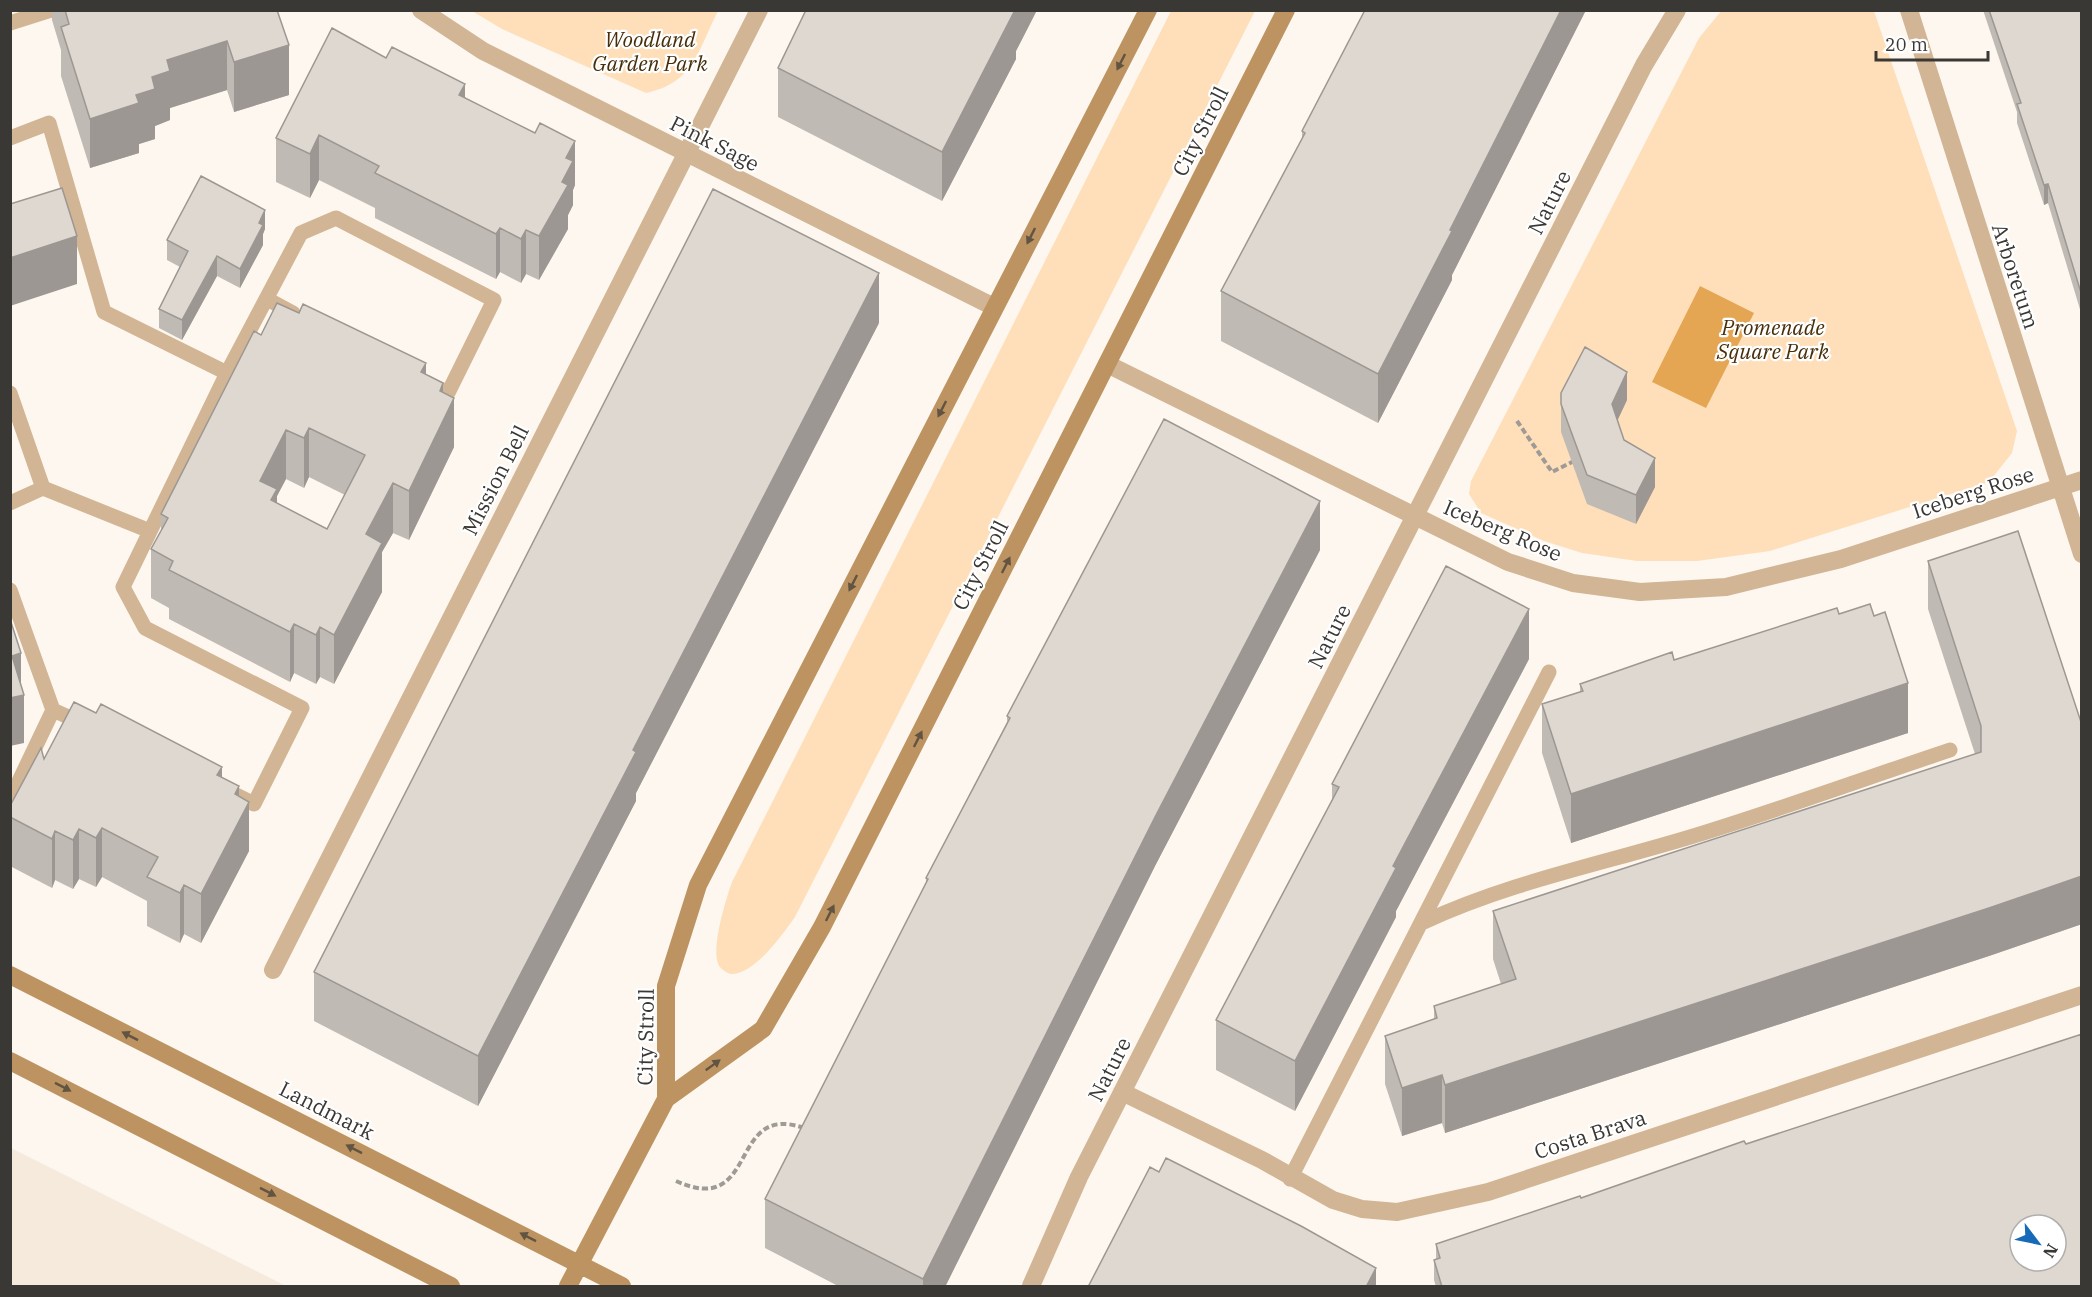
<svg xmlns="http://www.w3.org/2000/svg" width="2092" height="1297" font-family="'IBM Plex Serif',serif">
  <rect width="100%" height="100%" fill="#fdf7ef"/>
  <!-- built -->
  <path fill="#f6eadd" d="M11 1148 286 1286H11Z"/>
  <!-- green -->
  <path fill="#fedfba" d="M1722 10 1874 11 2017 431 2012 453 1989 482 1770 551 1697 561H1637L1582 553 1544 541 1481 513 1469 494 1471 481 1699 38Z
    M472 11H718C698 50 694 83 646 93L502 29Z
    M1171 11H1255L795 917C782 935 755 974 731 974 727 973 722 970 719 966 710 950 726 899 732 882Z"/>
  <!-- water -->
  <path fill="#e4a652" d="M1700 286 1754 313 1706 408 1652 382Z"/>
  <g fill="none" stroke-linecap="round" stroke-linejoin="round">
    <!-- path -->
    <path stroke="#9e9a95" stroke-width="4" stroke-dasharray="6 3" stroke-linecap="butt" d="M1517 421 1552 472 1574 461
      M676 1181C760 1219 727 1101 804 1128"/>
    <!-- lane -->
    <path stroke="#d1b594" stroke-width="15" d="M10 23 51 10
      M10 138 49 123 104 312 227 373
      M267 299 293 313
      M10 393 43 488
      M10 503 43 488 150 531
      M10 590 53 710 86 725
      M222 788 254 804 302 708 145 628 123 587 227 373 301 233 336 218 494 300 448 393 426 382
      M10 800 53 710
      M1424 922C1512 881 1607 863 1700 834 1784 808 1866 778 1950 750
      M1290 1179 1549 672"/>
    <!-- street -->
    <path stroke="#d1b594" stroke-width="18" d="M421 10 483 51 994 307
      M1909 10 2082 554
      M1107 364 1508 562 1573 583 1640 592 1726 587 1841 559 2082 480
      M273 970 759 10
      M1122 1092 1262 1160 1333 1200 1362 1209 1397 1212 1488 1192 2082 995
      M1031 1286 1079 1177 1644 65 1677 10"/>
    <!-- secondary -->
    <path stroke="#bd9461" stroke-width="18" d="M10 975 622 1286
      M10 1061 451 1286
      M666 1099 763 1029 822 927 1286 10
      M568 1286 666 1099V986L698 885 1148 10"/>
  </g>
  <!-- wall -->
  <path fill="#c0bab4" fill-rule="evenodd" d="M52 10H277L289 95 234 112 227 90 170 108V120L155 126V139L139 144V153L90 168 61 76V50L52 20Z
    M806 10H1037L1016 51V59L942 201 778 117V68Z
    M1365 10H1586L1452 275V280L1378 423 1221 341V291L1302 139V131Z
    M1983 10H2082V316L2048 203 2044 205 2017 123V112Z
    M386 58 465 97 575 185 573 190V205L568 215V229L539 280 526 274 521 283 500 272 496 279 375 218V208L319 180 310 198 276 182V138Z
    M265 229 263 234V245L240 288 217 276 182 340 159 328V309L180 267 167 260V240Z
    M879 323 636 793V801L478 1106 314 1021V972Z
    M261 335 443 393 454 447 409 540 393 533 382 552V592L334 684 320 677 316 684 294 673 290 682 169 619V608L151 598V549L161 531V514ZM309 477 345 495 327 529 277 503V496L286 479 304 488Z
    M1561 393 1627 400 1617 421 1624 440 1655 487 1636 524 1587 504 1561 432Z
    M1320 550 1155 866 945 1287H840L765 1248V1199L926 884V878L1007 722V716Z
    M1928 561 2082 725V924L1989 956 1445 1133 1442 1123 1402 1136 1385 1084V1036L1434 1019V1006L1501 984 1493 959V911L1975 754 1928 609Z
    M1839 614 1908 733 1571 843 1542 753V704L1580 692V684L1674 660Z
    M1529 659 1396 911V917L1295 1111 1216 1070V1020L1332 801V784Z
    M44 759 222 778 239 797 249 851 201 943 184 934 180 943 147 926V901L102 877 96 887 79 879 73 889 55 880 52 888 10 866V806Z
    M1746 1144 2082 1287H1436L1434 1280V1260H1436V1244L1581 1198Z"/>
  <!-- shaded-wall -->
  <path fill="#9c9792" d="M1013 10H1037L1016 51V59L942 201V152Z
    M1561 10H1586L1452 275V280L1378 423V374Z
    M227 41V90L170 108V120L155 126V139L139 144V153L90 168V119L152 77 167 60Z
    M289 45V95L234 112V62Z
    M465 84V128L459 95Z
    M319 135V180L310 198V154Z
    M575 141V185L573 190V205L568 215V229L539 280V236L562 182 566 158Z
    M2048 184V203L2044 205V185Z
    M265 210V229L263 234V245L240 288V269L259 223Z
    M500 228V272L496 279V234Z
    M526 230V274L521 283V239Z
    M77 236V284L10 306V258Z
    M217 256V276L182 340V320Z
    M879 273V323L636 793V801L478 1106V1056L633 750Z
    M426 363V412L421 372Z
    M1627 372V400L1612 432V404Z
    M443 383V420L454 398V447L409 540V491L440 391Z
    M309 428V477L304 488V438Z
    M286 430V479L277 496V539L260 481Z
    M1655 458V487L1636 524V495Z
    M393 483V533L382 552V592L334 684V635L366 534Z
    M1320 501V550L1155 866 945 1287H923V1279L1155 817Z
    M1529 609V659L1396 911V917L1295 1111V1061L1393 866Z
    M294 624V673L290 682V632Z
    M320 627V677L316 684V635Z
    M21 653V695H24V743L10 746 12 656Z
    M1908 683V733L1571 843V794Z
    M222 767V816L217 775Z
    M239 786V822L249 802V851L201 943V894L235 794Z
    M102 828V877L96 887V838Z
    M79 829V879L73 889V840Z
    M55 831V880L52 888V839Z
    M2082 876V924L1989 956 1445 1133V1085Z
    M184 885V934L180 943V893Z
    M1442 1075V1123L1402 1136V1088Z
    M1376 1268V1287H1366Z"/>
  <!-- building -->
  <path fill="#dfd8d1" stroke="#9c9792" stroke-width="1.5" fill-rule="evenodd" d="M65 10H277L289 45 234 62 227 41 167 60 170 71 152 77 155 89 136 95 139 103 90 119 61 27 69 24Z
    M806 10H1015L942 152 778 68Z
    M1365 10H1561L1450 230 1452 231 1378 374 1221 291 1305 133 1302 131Z
    M1989 10H2082V296L2048 184 2044 185 2017 104 2021 103Z
    M332 28 386 58 392 47 465 84 459 95 535 133 540 123 575 141 566 158 573 161 562 182 568 185 539 236 526 230 521 239 500 228 496 234 375 173 379 166 319 135 310 154 276 138Z
    M201 176 265 210 259 223 263 225 240 269 217 256 182 320 159 309 188 251 167 240Z
    M62 188 77 236 10 258V204Z
    M713 189 879 273 633 750 636 752 478 1056 314 972Z
    M277 303 299 313 303 304 426 363 421 372 443 383 440 391 454 398 409 491 393 483 366 534 382 543 334 635 320 627 316 635 294 624 290 632 169 570 173 561 151 549 168 518 161 514 254 331 261 335ZM309 428 365 455 327 529 271 500 277 489 260 481 286 430 304 438Z
    M1585 347 1627 372 1612 404 1624 440 1655 458 1636 495 1587 475 1561 404V393Z
    M1164 419 1320 501 1155 817 923 1279 765 1199 928 879 926 878 1010 718 1007 716Z
    M2018 531 2082 725V876L1989 908 1445 1085 1442 1075 1402 1088 1385 1036 1437 1018 1434 1006 1516 979 1493 911 1981 752V726L1928 561Z
    M1446 566 1529 609 1393 866 1396 868 1295 1061 1216 1020 1339 787 1332 784Z
    M1870 604 1874 616 1885 612 1908 683 1571 794 1542 704 1583 691 1580 684 1672 652 1674 660 1837 608 1839 614Z
    M10 619 21 653 12 656 24 695 10 698Z
    M74 702 96 713 101 704 222 767 217 775 239 786 235 794 249 802 201 894 184 885 180 893 147 877 158 857 102 828 96 838 79 829 73 840 55 831 52 839 10 817V806L41 748 44 759Z
    M2082 1034V1287H1442L1434 1260 1440 1258 1436 1244 1580 1196 1581 1198 1744 1141 1746 1144ZM2020 1225H2056V1261H2020Z
    M1166 1158 1301 1226 1376 1268 1366 1287H1088L1150 1167 1159 1172Z"/>
  <!-- one-way arrows -->
  <defs><path id="oneway-solid" d="M-6-.8H1V-3.2L6.5 0L1 3.2V.8H-6Z" transform="scale(1.5)"/></defs>
  <g fill="#615442">
    <use href="#oneway-solid" transform="translate(1121 62) rotate(117)"/>
    <use href="#oneway-solid" transform="translate(1031 236) rotate(117)"/>
    <use href="#oneway-solid" transform="translate(942 409) rotate(117)"/>
    <use href="#oneway-solid" transform="translate(1006 565) rotate(-63)"/>
    <use href="#oneway-solid" transform="translate(853 583) rotate(117)"/>
    <use href="#oneway-solid" transform="translate(918 739) rotate(-63)"/>
    <use href="#oneway-solid" transform="translate(830 913) rotate(-63)"/>
    <use href="#oneway-solid" transform="translate(130 1036) rotate(-153)"/>
    <use href="#oneway-solid" transform="translate(713 1065) rotate(-36)"/>
    <use href="#oneway-solid" transform="translate(63 1087) rotate(27)"/>
    <use href="#oneway-solid" transform="translate(354 1149) rotate(-153)"/>
    <use href="#oneway-solid" transform="translate(268 1192) rotate(27)"/>
    <use href="#oneway-solid" transform="translate(528 1237) rotate(-153)"/>
  </g>
  <g text-anchor="middle" dominant-baseline="central" stroke-width="4.5" stroke-linejoin="round" paint-order="stroke">
    <!-- park labels -->
    <g font-size="21" font-style="italic" fill="#472e09" stroke="#fff">
      <text x="650" y="39">Woodland<tspan x="650" dy="24">Garden Park</tspan></text>
      <text x="1773" y="327">Promenade<tspan x="1773" dy="24">Square Park</tspan></text>
    </g>
    <!-- street labels -->
    <g font-size="21" fill="#3a3835" stroke="#fff">
      <text transform="translate(1200 131) rotate(-63)">City Stroll</text>
      <text transform="translate(715 143) rotate(27)">Pink Sage</text>
      <text transform="translate(1549 202) rotate(-63)">Nature</text>
      <text transform="translate(2016 276) rotate(72)">Arboretum</text>
      <text transform="translate(495 480) rotate(-63)">Mission Bell</text>
      <text transform="translate(1973 492) rotate(-18)">Iceberg Rose</text>
      <text transform="translate(1503 530) rotate(23)">Iceberg Rose</text>
      <text transform="translate(980 565) rotate(-63)">City Stroll</text>
      <text transform="translate(1329 636) rotate(-63)">Nature</text>
      <text transform="translate(645 1037) rotate(-89)">City Stroll</text>
      <text transform="translate(1109 1069) rotate(-63)">Nature</text>
      <text transform="translate(327 1110) rotate(27)">Landmark</text>
      <text transform="translate(1590 1134) rotate(-18)">Costa Brava</text>
    </g>
  </g>
  <!-- border -->
  <rect width="2092" height="1297" fill="none" stroke="#3a3835" stroke-width="24"/>
  <!-- north arrow -->
  <g transform="translate(2038 1243) rotate(122)"><circle r="28" fill="#ffffff" stroke="#b0afae" stroke-width="1.5"/>
  <path d="M0-4.5L10 22L0 15L-10 22Z" fill="#166ab8"/>
  <text y="-9" font-size="16" font-weight="bold" text-anchor="middle" fill="#3a3835">N</text>
  </g>
  <!-- scale -->
  <path d="M1876 51v9h112v-9" fill="none" stroke="#3a3835" stroke-width="3"/>
  <text x="1885" y="51" font-size="18" fill="#3a3835" stroke="#ffffff" stroke-width="4.5" paint-order="stroke">20 m</text>
</svg>
